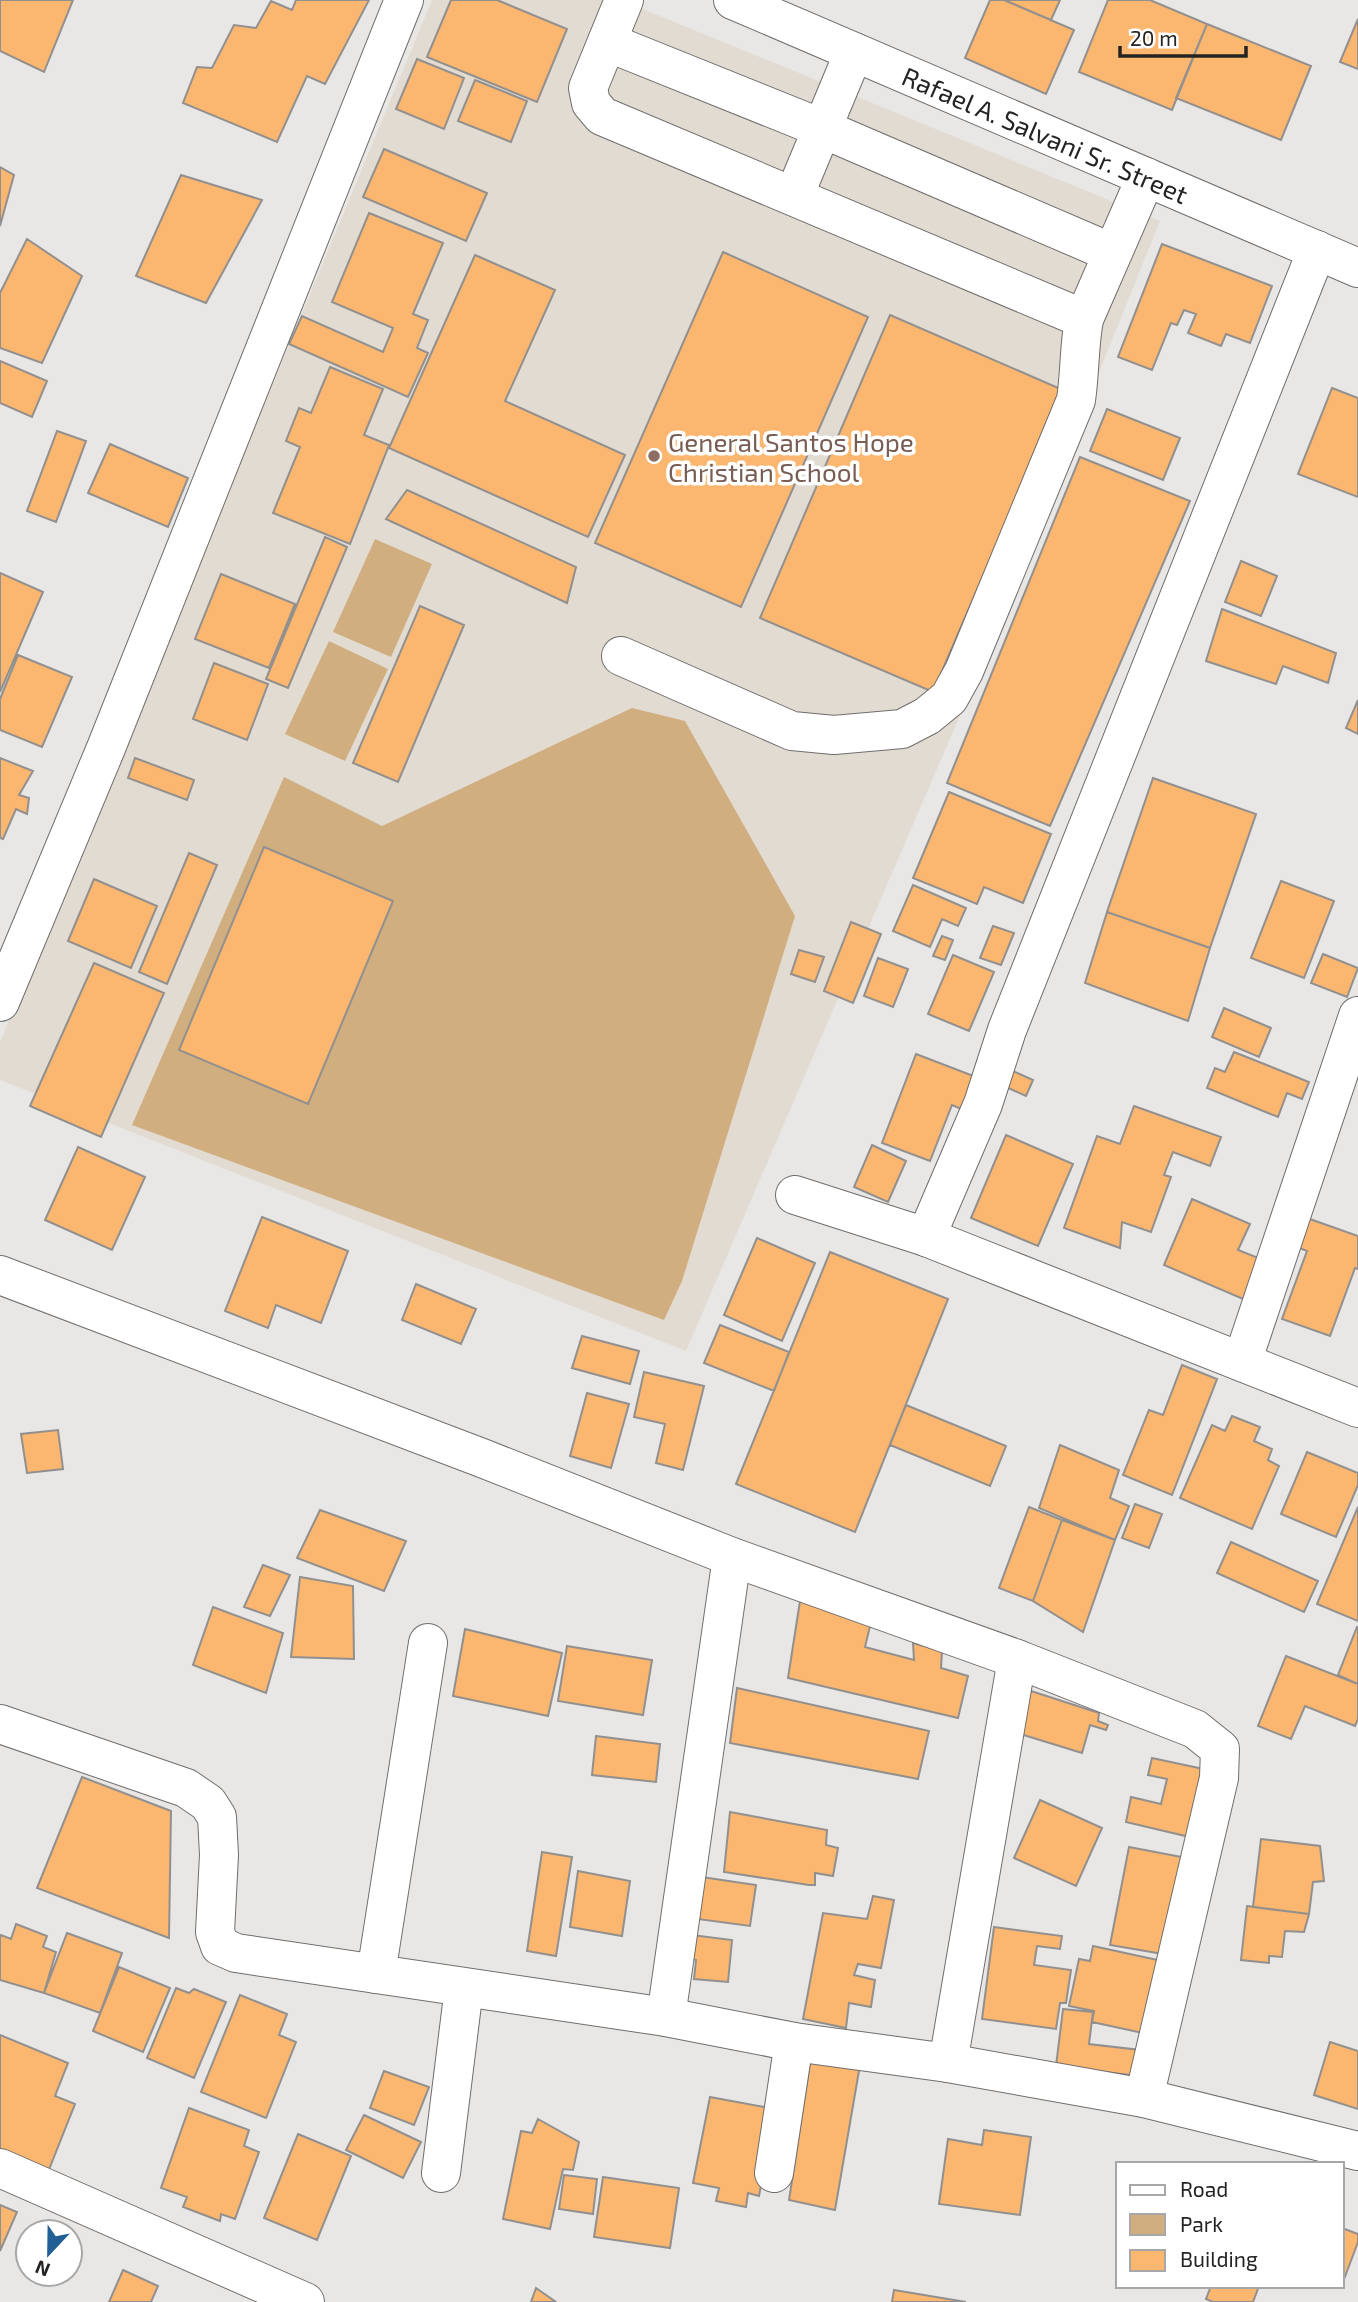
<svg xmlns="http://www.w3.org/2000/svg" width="1358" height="2302" font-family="'Exo 2',sans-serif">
  <rect width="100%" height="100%" fill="#e9e7e5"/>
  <!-- built -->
  <path fill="#e2dbd2" d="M432 0H621L1160 221 971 690 686 1351 0 1080V1042Z"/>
  <!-- green -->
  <path fill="#d1ae7f" d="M375 539 432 564 391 657 333 632Z
    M329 641 388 669 345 761 285 734Z
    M632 708 685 721 795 916 682 1281 664 1320 132 1125 284 777 382 826Z"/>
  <!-- building -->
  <path fill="#fbb66f" stroke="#92908e" stroke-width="2" d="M0 0H73L44 72 0 51Z
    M296 0H369L325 84 307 76 277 142 183 103 197 67 212 68 234 25 256 28 271 1 292 10Z
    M451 0H497L567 29 537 102 427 57Z
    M990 0H1004L1074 30 1046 94 965 58Z
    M1004 0H1060L1051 20Z
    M1108 0H1150L1207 24 1172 110 1079 72Z
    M1358 19V69L1340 62Z
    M1207 24 1311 66 1281 140 1176 98Z
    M417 59 464 78 444 129 396 109Z
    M475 80 527 101 511 142 458 121Z
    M384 149 487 193 466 241 363 197Z
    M0 167 14 175 0 226Z
    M181 175 262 200 206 303 136 276Z
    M369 213 443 243 413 314 428 320 417 348 428 353 408 397 289 344 302 316 383 352 393 328 332 302Z
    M27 239 82 276 42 363 0 348V293Z
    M1162 244 1272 286 1250 343 1226 334 1221 346 1188 333 1196 314 1184 310 1177 325 1171 323 1152 370 1118 357Z
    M723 252 868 317 741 607 595 543Z
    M475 255 555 290 505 401 625 455 588 537 389 448Z
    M890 315 1063 390 933 692 760 618Z
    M0 361 47 381 32 417 0 403Z
    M330 367 383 389 364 435 389 445 350 544 273 513 300 447 286 441 299 408 311 413Z
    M1332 388 1358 398V497L1298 474Z
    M1107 409 1180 438 1163 480 1090 451Z
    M57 431 86 441 56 522 27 511Z
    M110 444 188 478 168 527 88 493Z
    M1080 457 1190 501 1050 826 947 783Z
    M407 490 576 567 567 603 386 519Z
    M325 537 347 547 288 688 266 679Z
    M1241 561 1277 576 1261 616 1225 602Z
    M0 573 43 592 0 692Z
    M221 574 295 604 269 668 195 639Z
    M420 606 464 625 398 782 353 763Z
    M1222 609 1336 653 1328 683 1283 666 1276 684 1206 661Z
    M18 655 72 677 42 747 0 730V699Z
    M214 663 268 684 247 740 193 719Z
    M1358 700V734L1346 728Z
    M0 758 33 771 19 795 29 798 27 814 16 809 3 839 0 838Z
    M135 758 194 780 187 800 128 778Z
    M1153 778 1256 814 1210 948 1107 912Z
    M949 792 1051 834 1023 903 984 887 977 904 913 878Z
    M264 847 393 901 308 1104 179 1050Z
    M189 853 217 865 167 984 139 972Z
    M94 879 157 906 131 968 68 941Z
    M1281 881 1334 901 1304 978 1251 958Z
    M913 885 966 908 958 926 942 919 930 947 893 931Z
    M1107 912 1210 948 1188 1021 1085 983Z
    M851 922 881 934 853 1003 824 991Z
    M993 926 1014 933 1001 965 980 958Z
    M942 936 953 940 945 960 933 956Z
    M799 950 824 957 815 982 791 974Z
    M1323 954 1358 968 1347 997 1311 983Z
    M953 955 994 972 969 1031 928 1014Z
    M878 958 908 969 893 1007 864 996Z
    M94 963 164 993 101 1137 30 1106Z
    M1224 1008 1271 1028 1259 1057 1212 1037Z
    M1234 1052 1309 1082 1302 1099 1287 1093 1278 1117 1207 1088 1215 1068 1225 1072Z
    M916 1054 984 1080 971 1113 952 1105 930 1161 882 1143Z
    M1004 1067 1033 1080 1026 1096 997 1083Z
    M1134 1106 1221 1137 1210 1166 1173 1152 1164 1175 1171 1177 1151 1232 1122 1222 1120 1248 1064 1228 1097 1136 1120 1144Z
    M1006 1135 1073 1164 1038 1246 971 1218Z
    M872 1145 906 1161 888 1202 854 1187Z
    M78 1147 145 1177 112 1250 45 1220Z
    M1192 1199 1250 1224 1238 1250 1261 1259 1243 1299 1164 1265Z
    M262 1217 348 1251 321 1323 276 1305 268 1328 225 1311Z
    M1307 1218 1358 1236V1269L1355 1268 1330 1336 1282 1319 1307 1251 1297 1247Z
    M757 1238 815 1263 782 1341 724 1315Z
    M830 1252 948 1299 855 1532 736 1484Z
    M416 1284 476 1309 461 1344 402 1320Z
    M720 1325 789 1352 774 1391 704 1363Z
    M582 1336 639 1351 630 1384 572 1368Z
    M1182 1365 1217 1379 1172 1495 1123 1475 1149 1410 1163 1415Z
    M644 1372 704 1386 683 1470 656 1463 665 1424 634 1417Z
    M587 1393 629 1404 611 1468 570 1456Z
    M906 1405 1006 1446 990 1486 890 1445Z
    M1232 1416 1260 1427 1254 1441 1272 1449 1268 1460 1279 1466 1252 1529 1180 1498 1212 1425 1225 1431Z
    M58 1430 63 1469 27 1473 21 1434Z
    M1060 1445 1119 1470 1110 1498 1129 1506 1115 1540 1039 1508Z
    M1307 1452 1358 1473V1485L1336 1537 1281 1514Z
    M1135 1504 1162 1514 1149 1548 1122 1538Z
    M1029 1507 1062 1520 1033 1601 999 1588Z
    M1358 1507V1621L1317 1604Z
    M320 1510 406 1541 384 1591 297 1558Z
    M1062 1520 1115 1540 1083 1632 1033 1601Z
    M1231 1542 1318 1581 1304 1612 1217 1573Z
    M263 1565 290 1575 270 1616 244 1607Z
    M300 1577 353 1586 354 1659 291 1657Z
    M800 1601 872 1618 865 1647 914 1660 913 1643 942 1651 941 1668 968 1676 958 1718 788 1678Z
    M213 1607 283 1633 266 1693 193 1665Z
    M1357 1627H1358V1684L1338 1675Z
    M465 1629 562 1653 548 1716 453 1696Z
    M567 1646 652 1660 643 1715 558 1701Z
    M1286 1656 1358 1684V1719L1355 1726 1305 1706 1291 1739 1258 1726Z
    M737 1688 929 1731 918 1779 730 1743Z
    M1031 1691 1099 1713 1098 1721 1108 1725 1106 1730 1090 1725 1082 1753 1017 1733Z
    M596 1736 660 1744 656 1782 592 1775Z
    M1152 1758 1213 1771 1198 1839 1126 1822 1131 1797 1161 1804 1167 1779 1148 1775Z
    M82 1777 171 1811 169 1938 37 1888Z
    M1040 1800 1102 1828 1076 1886 1014 1858Z
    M730 1812 827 1830 826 1845 838 1848 833 1876 815 1873V1885H809L724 1872Z
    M1261 1839 1320 1846 1324 1881 1313 1882 1309 1914 1253 1907Z
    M1129 1847 1187 1858 1169 1955 1110 1945Z
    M542 1852 572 1857 556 1956 527 1951Z
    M578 1871 630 1881 622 1936 570 1927Z
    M695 1876 756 1885 750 1926 690 1918Z
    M873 1896 894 1900 881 1968 858 1964 854 1975 875 1980 871 2007 849 2003 846 2028 803 2019 823 1913 867 1919Z
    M1247 1906 1309 1914 1304 1932 1285 1931 1282 1957 1269 1956V1963L1241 1960Z
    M16 1924 47 1936 43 1947 56 1952 44 1993 0 1980V1938L1 1935 11 1939Z
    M994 1927 1062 1936 1060 1949 1037 1946 1034 1965 1071 1970 1066 2003H1060L1056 2029 982 2019Z
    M67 1933 122 1953 100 2013 44 1993Z
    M684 1934 732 1940 728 1982 694 1979 696 1960 680 1956Z
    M1093 1946 1167 1962 1152 2035 1092 2022 1094 2011 1069 2006 1079 1959 1090 1961Z
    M119 1967 170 1988 143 2052 93 2031Z
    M176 1988 189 1993 194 1989 226 2002 194 2078 147 2058Z
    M240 1995 287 2014 279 2035 296 2042 266 2118 201 2092Z
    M1063 2009 1093 2012 1089 2044 1149 2051 1146 2077 1056 2066Z
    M0 2035 68 2063 55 2096 75 2104 48 2172 0 2153Z
    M1330 2042 1358 2051V2109L1314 2095Z
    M811 2056 860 2065 835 2210 789 2200Z
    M384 2071 429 2087 414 2125 370 2108Z
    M710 2097 775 2109 759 2196 748 2193 746 2207 716 2201 719 2188 693 2183Z
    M189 2108 249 2130 244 2146 259 2152 235 2219 221 2214 220 2221 183 2207 187 2197 161 2188Z
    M364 2115 421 2142 403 2178 346 2150Z
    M538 2119 579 2142 573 2170 563 2169 550 2229 503 2219 521 2131 532 2133Z
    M984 2130 1031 2137 1020 2215 939 2204 948 2139 982 2145Z
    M298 2134 351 2156 317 2240 264 2218Z
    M564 2175 597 2179 593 2214 559 2209Z
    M603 2177 679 2188 670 2248 594 2237Z
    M0 2205 17 2212 0 2251Z
    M1342 2228 1358 2234V2242L1343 2282Z
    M123 2270 158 2286 151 2302H109Z
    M1211 2286H1259L1253 2302H1213L1206 2299Z
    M536 2288 556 2302H531Z
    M894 2290 966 2302H892Z"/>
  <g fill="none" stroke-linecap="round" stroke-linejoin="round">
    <!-- minor casing -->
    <g stroke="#706e6c" stroke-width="40">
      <g id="minor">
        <path d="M624 0 588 88 591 103 602 116 1084 319 1146 177"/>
        <path id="s1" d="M733 0 1358 268"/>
        <path d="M607 42 821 128 1112 253"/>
        <path d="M794 196 854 52"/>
        <path d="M621 656 792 731 834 735 902 729 927 716 949 698 964 671 1076 400C1080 373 1079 346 1084 319"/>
        <path d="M0 1002 106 748 404 0"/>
        <path d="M795 1195 926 1237 1358 1408"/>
        <path d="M926 1237 983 1104 1007 1030 1317 250"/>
        <path d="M0 1275 482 1458 732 1557 1017 1659 1195 1729 1220 1749 1219 1778 1144 2098"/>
        <path d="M1242 1362 1358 1016"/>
        <path d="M0 1724 186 1788 208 1803 217 1817 219 1855 215 1932 220 1946 236 1953 666 2017 794 2042 948 2063 1144 2098 1358 2151"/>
        <path d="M376 1974 428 1643"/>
        <path d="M666 2017 732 1557"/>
        <path d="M948 2063 1017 1659"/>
        <path d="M0 2168 305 2302"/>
        <path d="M441 2173 464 1988"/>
        <path d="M774 2173 794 2042"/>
      </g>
    </g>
    <!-- minor -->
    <use href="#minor" stroke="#fff" stroke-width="38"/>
  </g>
  <!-- markers -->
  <circle fill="#8d6e63" stroke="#fff" stroke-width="2.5" cx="654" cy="456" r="7"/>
  <g text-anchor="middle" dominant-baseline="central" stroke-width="7" stroke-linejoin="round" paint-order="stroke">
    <!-- street labels -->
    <g font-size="26" fill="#242322" stroke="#fff">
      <text stroke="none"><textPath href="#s1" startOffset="340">Rafael A. Salvani Sr. Street</textPath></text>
    </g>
    <!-- education labels -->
    <g font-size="26" fill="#785e54" stroke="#fff" text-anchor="start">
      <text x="668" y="441">General Santos Hope<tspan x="668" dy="30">Christian School</tspan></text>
    </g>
  </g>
  <!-- legend -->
  <rect x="1116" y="2162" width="228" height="126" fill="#ffffff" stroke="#a7a7a7" stroke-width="2"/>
  <rect x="1130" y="2185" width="35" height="10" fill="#ffffff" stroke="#a7a7a7" stroke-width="2"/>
  <text x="1180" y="2197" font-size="21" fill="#242322">Road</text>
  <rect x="1130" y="2214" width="35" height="21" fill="#d1ae7f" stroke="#a7a7a7" stroke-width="2"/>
  <text x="1180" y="2232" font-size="21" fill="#242322">Park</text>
  <rect x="1130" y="2250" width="35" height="21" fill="#fbb66f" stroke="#a7a7a7" stroke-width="2"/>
  <text x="1180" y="2267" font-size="21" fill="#242322">Building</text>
  <!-- north arrow -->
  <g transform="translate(49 2253) rotate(202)"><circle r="33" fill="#ffffff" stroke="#a7a7a7" stroke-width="2"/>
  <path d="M0-5L12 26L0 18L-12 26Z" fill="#225f96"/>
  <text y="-10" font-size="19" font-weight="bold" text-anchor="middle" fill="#242322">N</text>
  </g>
  <!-- scale -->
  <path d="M1120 46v10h126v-10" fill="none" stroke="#242322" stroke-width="3.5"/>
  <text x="1130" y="46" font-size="21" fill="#242322" stroke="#ffffff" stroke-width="5" paint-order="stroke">20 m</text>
</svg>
